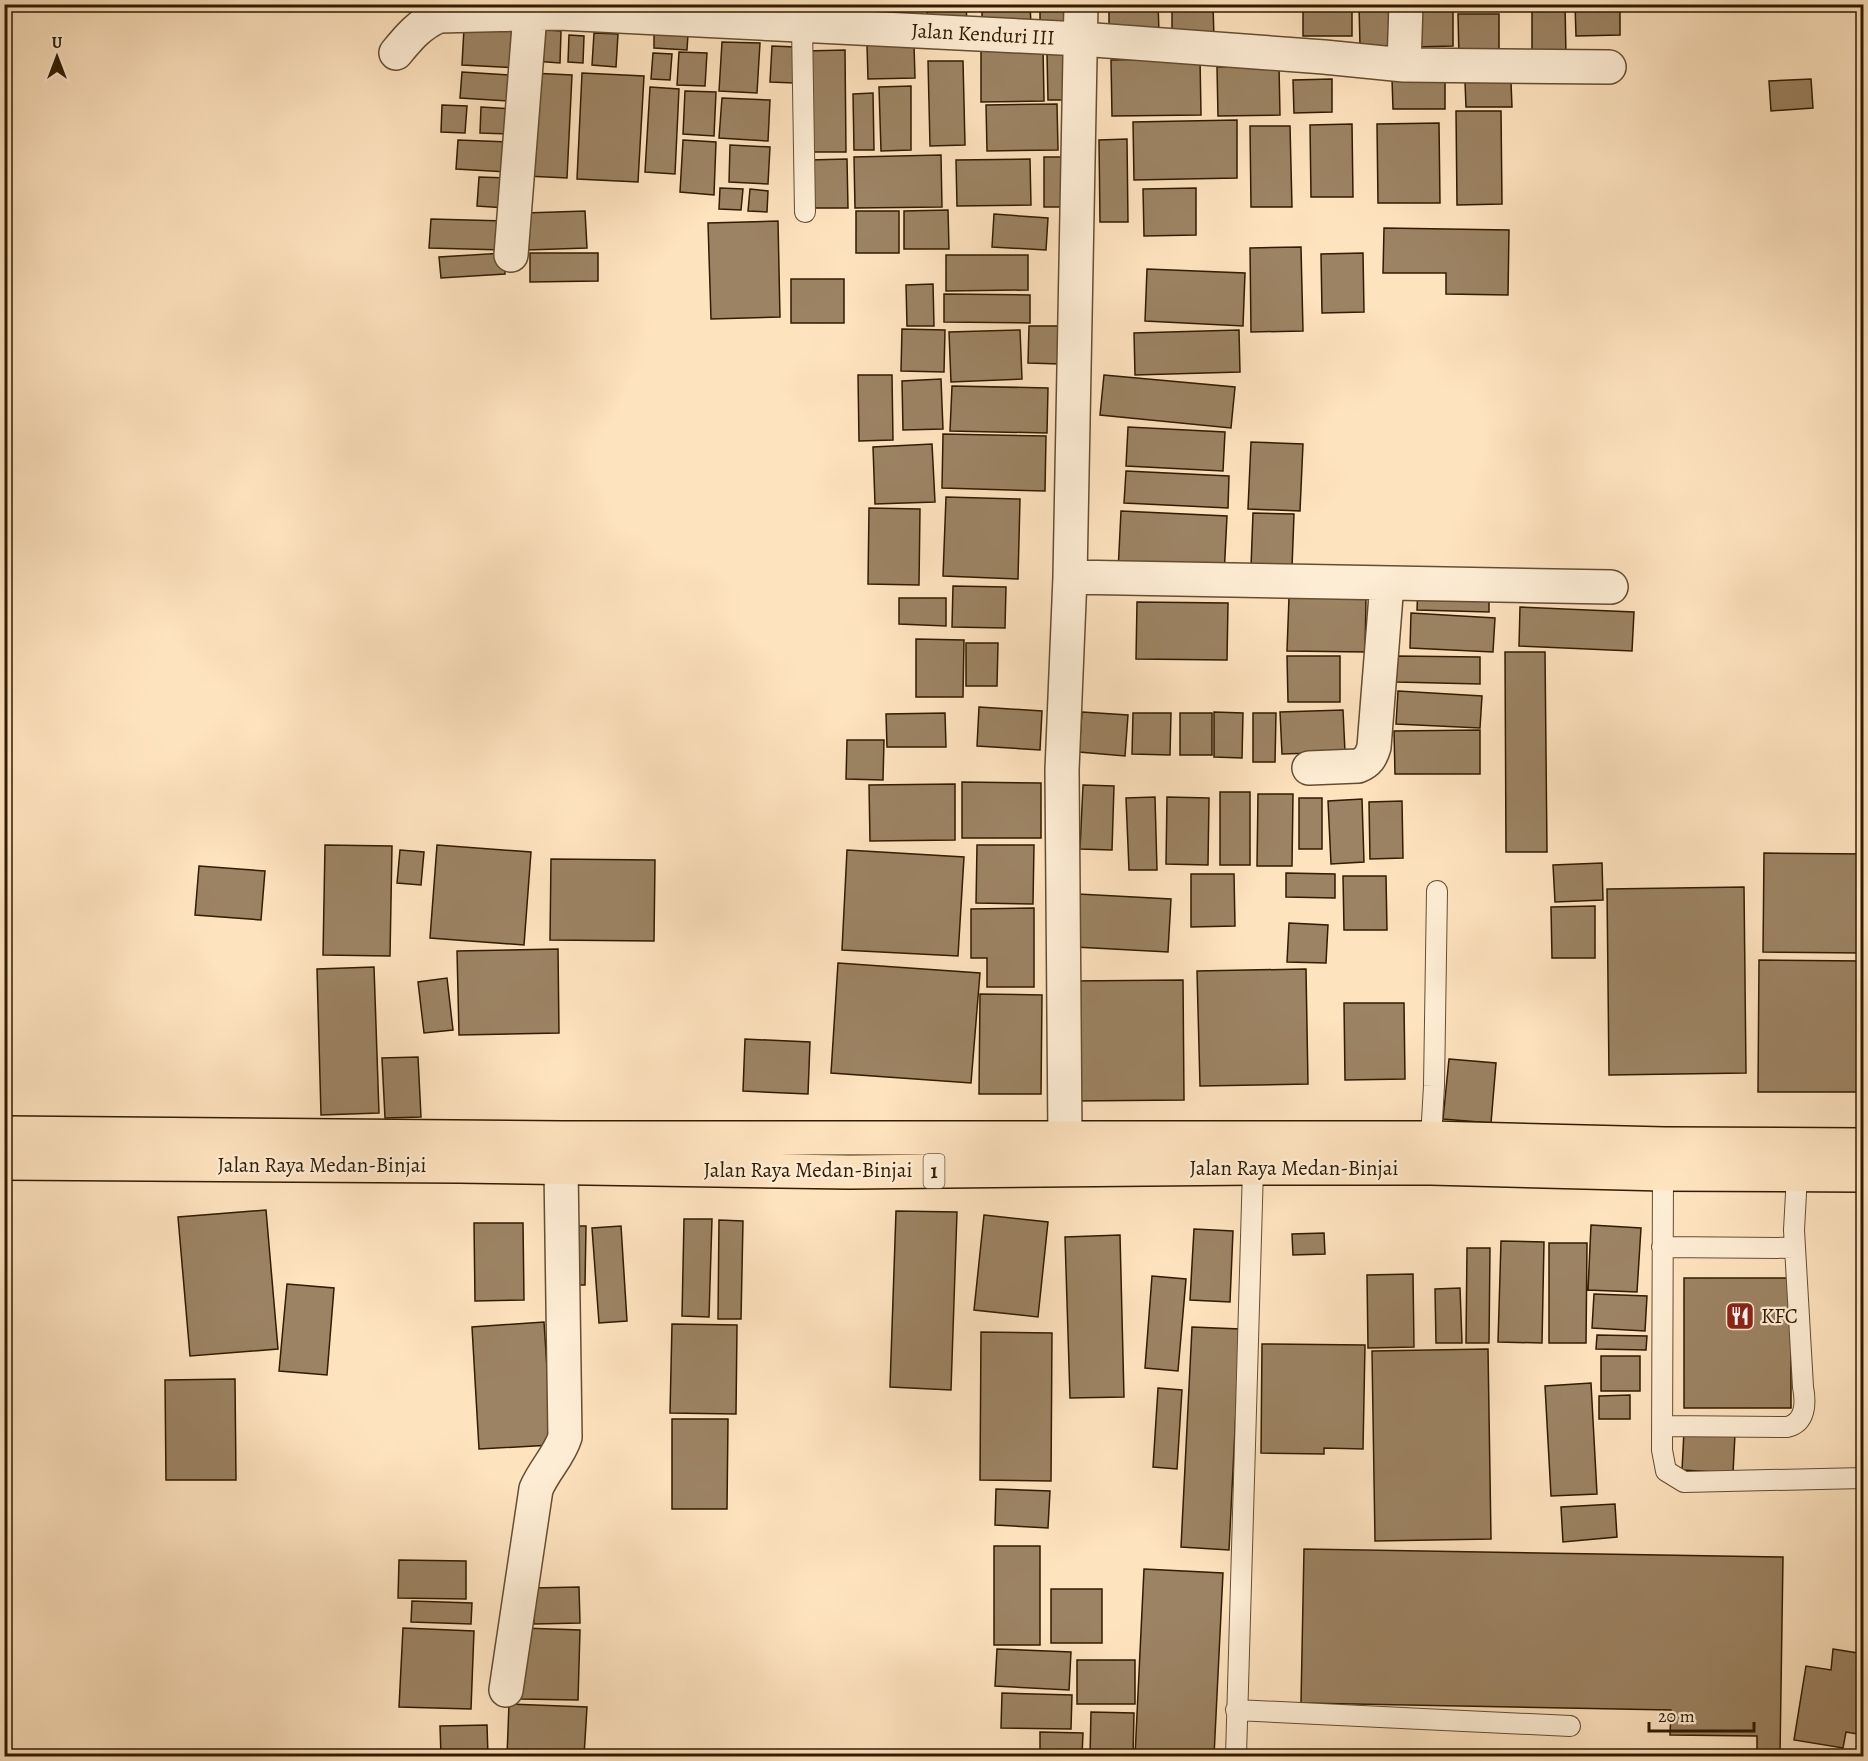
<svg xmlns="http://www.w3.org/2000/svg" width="1868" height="1761" font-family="Alegreya,serif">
  <rect width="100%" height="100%" fill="#fee3bf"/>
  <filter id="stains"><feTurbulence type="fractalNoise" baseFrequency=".00333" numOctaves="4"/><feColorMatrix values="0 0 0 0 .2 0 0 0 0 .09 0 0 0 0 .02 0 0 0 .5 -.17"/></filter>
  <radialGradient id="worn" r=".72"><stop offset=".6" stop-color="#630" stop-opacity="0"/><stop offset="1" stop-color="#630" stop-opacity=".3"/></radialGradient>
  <!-- building -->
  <path fill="#9c8363" stroke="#311c00" stroke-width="1.5" d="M927 4H966L967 24 927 25Z
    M982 4H1030L1031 25H982Z
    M1040 4H1073L1074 30 1040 31Z
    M1109 4H1158L1159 32H1109Z
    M1172 4H1213L1214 39H1172Z
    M1258 4H1289V7L1258 8Z
    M1303 4H1352V36H1303Z
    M1359 4H1397L1398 46 1360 47Z
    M1412 4H1453V46L1413 47Z
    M1532 4H1565L1566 56 1532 57Z
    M1575 4H1620V35L1576 36Z
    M1458 14H1499V58L1459 59Z
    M464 28 521 31 520 68 462 65Z
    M536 29 561 31 560 63 534 61Z
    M654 32 688 34 687 50 654 48Z
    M594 33 618 34 616 67 592 65Z
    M569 35 584 36 583 63 568 62Z
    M722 42 760 43 757 93 719 91Z
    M867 45H914L915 78 868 79Z
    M772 46 796 47 794 83 770 82Z
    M1043 47 1044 101 981 102V48Z
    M845 50 846 152H808L806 51Z
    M679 52 707 53 705 86 677 85Z
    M653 53 672 54 670 80 651 79Z
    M1072 53 1073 100H1048L1047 54Z
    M1200 58 1201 115 1112 116 1111 60Z
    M928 61H963L965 145 930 146Z
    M1279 66 1280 115 1218 116 1217 67Z
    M462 72 509 75 508 101 460 98Z
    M531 73 572 75 567 178 526 176Z
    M582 73 644 76 638 182 577 179Z
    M1445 78V109H1393L1392 79Z
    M1332 79V112L1294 113 1293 80Z
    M1811 79 1813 108 1771 111 1769 81Z
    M1465 82H1511L1512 107H1466Z
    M911 86V150L881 151 879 87Z
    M650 87 679 89 675 174 645 172Z
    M685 91 716 92 714 136 683 134Z
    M873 93 874 150H854L853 94Z
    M722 98 770 100 768 141 719 138Z
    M1057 104 1058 150 987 151 986 105Z
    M442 105 467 106 465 133 441 132Z
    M481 107 516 109 514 134 480 133Z
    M1456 111H1501L1502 204 1457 205Z
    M1237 120V178L1134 180 1133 122Z
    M1439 123 1440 203H1378L1377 124Z
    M1352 124 1353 197H1311L1310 125Z
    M1250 126H1290L1292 207H1251Z
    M1127 139 1128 222H1100L1099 140Z
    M458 140 509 142 507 172 456 169Z
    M683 140 716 142 714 195 680 192Z
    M730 145 770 147 768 184 729 182Z
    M941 155 942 207 855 208 854 157Z
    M1044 157H1076V207H1044Z
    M847 159 848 208H810L809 160Z
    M1030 159 1031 205 957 206 956 160Z
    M479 177 507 178 506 208 477 206Z
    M720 188 743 189 741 210 719 209Z
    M1196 188V235L1144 236 1143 189Z
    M750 189 768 191 767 212 748 211Z
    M948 210 949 249H904V211Z
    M585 211 587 248 526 250 525 213Z
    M856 211H899V253H856Z
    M994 214 1048 218 1046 250 992 247Z
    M431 219 505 221 504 250 429 248Z
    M778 221 780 317 711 319 708 223Z
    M1384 228 1509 230 1508 295 1446 294V273H1383Z
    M1301 247 1303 331 1251 332 1250 248Z
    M504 253 505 274 441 278 439 257Z
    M530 253H598V281L530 282Z
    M1363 253 1364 312 1322 313 1321 254Z
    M946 255H1028V290L946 291Z
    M1147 269 1245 273 1243 326 1145 321Z
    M791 279H844V323H791Z
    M933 284 934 326H907L906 285Z
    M944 294 1030 295V323L944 322Z
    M1029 326H1061L1060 364 1028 363Z
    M902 329 945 330 944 372 901 371Z
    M1020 330 1022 379 951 382 949 332Z
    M1239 330 1240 372 1135 375 1134 333Z
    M858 375H892L893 440 859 441Z
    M1104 375 1235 387 1231 428 1100 415Z
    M941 379 943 429 903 430 902 381Z
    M952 386 1048 388 1047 433 950 431Z
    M1128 427 1225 432 1223 471 1126 466Z
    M943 434 1046 436 1045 491 942 488Z
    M1251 442 1303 444 1300 511 1248 509Z
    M932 444 935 502 875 504 873 447Z
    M1126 471 1229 476 1228 508 1124 503Z
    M946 497 1020 499 1018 579 943 576Z
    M869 508 920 509 919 585 868 584Z
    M1121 511 1227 516 1224 576 1118 572Z
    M1253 513 1294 514 1292 568 1251 567Z
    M1418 584 1489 587V612L1417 610Z
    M953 586 1006 587 1005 628 952 627Z
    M1289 597 1366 598 1365 652 1287 651Z
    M899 598H946V626L899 624Z
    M1137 602 1228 603 1227 660 1136 659Z
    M1520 607 1634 612 1632 651 1519 646Z
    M1411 613 1495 618 1493 652 1410 648Z
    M916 639 964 640 963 697H916Z
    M966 643H998L997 686H966Z
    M1505 652H1545L1547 852H1506Z
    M1287 656H1340V702H1288Z
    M1397 656 1480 657V684L1396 682Z
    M1398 691 1482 696 1480 728 1396 724Z
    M979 707 1042 711 1040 750 977 746Z
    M1343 710 1345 752 1282 754 1280 712Z
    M1082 712 1128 715 1125 756 1079 752Z
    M1214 712 1243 713 1242 758 1214 757Z
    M945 713 946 747H887L886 714Z
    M1133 713H1171L1170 755 1132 754Z
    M1180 713H1212V755H1180Z
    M1253 713H1276L1275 762H1253Z
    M1480 730V774H1395L1394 731Z
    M847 740H884L883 780 846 779Z
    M962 782 1041 783V838H962Z
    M955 784V840L870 841 869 785Z
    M1083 785 1114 786 1112 850 1080 849Z
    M1220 792H1250V865H1220Z
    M1258 794H1293L1292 866H1257Z
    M1155 797 1157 870H1129L1126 798Z
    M1167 797 1209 798 1208 865 1166 864Z
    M1299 798H1322V849H1299Z
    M1362 799 1364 862 1331 864 1328 801Z
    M1402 801 1403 858 1370 859 1369 802Z
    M325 845 392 846 390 956 323 955Z
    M437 845 531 852 524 945 430 938Z
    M977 845H1034L1033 904 976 903Z
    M400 850 424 852 421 885 397 883Z
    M847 850 964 857 958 956 842 950Z
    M1764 853 1864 854V953L1763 952Z
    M551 859 655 860 654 941 550 940Z
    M1602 863 1603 900 1555 902 1553 865Z
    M199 866 265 871 261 920 195 915Z
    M1286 873 1335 874V898L1286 897Z
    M1191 874H1234L1235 926 1191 927Z
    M1343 876H1386L1387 930H1344Z
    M1744 887 1746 1073 1609 1075 1607 889Z
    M1078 894 1171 899 1168 952 1075 947Z
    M1595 906V958H1552L1551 907Z
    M1034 908V987H987V958H971V909Z
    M1289 923 1328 925 1326 963 1287 962Z
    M558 949 559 1033 459 1035 457 951Z
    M1759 960 1864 961V1092H1758Z
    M838 963 980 973 971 1083 831 1073Z
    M374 967 379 1113 321 1115 317 969Z
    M1306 969 1308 1084 1200 1086 1197 971Z
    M447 978 453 1030 424 1033 418 982Z
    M1183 980 1184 1100 1073 1101 1072 981Z
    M980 994 1042 995 1041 1094H979Z
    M1344 1003H1404L1405 1079 1345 1080Z
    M745 1039 810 1042 808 1094 743 1091Z
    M418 1057 421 1117 385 1118 382 1058Z
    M1449 1059 1496 1063 1491 1123 1443 1119Z
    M266 1210 278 1349 190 1356 178 1217Z
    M896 1211 957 1212 951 1390 890 1387Z
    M984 1215 1048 1222 1038 1317 974 1310Z
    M684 1219H712L709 1317 682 1316Z
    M719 1220 743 1221 741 1319H718Z
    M474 1223H523L524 1300 475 1301Z
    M1591 1225 1641 1228 1637 1292 1588 1290Z
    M565 1226H586L585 1285H564Z
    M621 1226 627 1321 599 1323 592 1228Z
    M1194 1229 1233 1231 1230 1302 1190 1300Z
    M1324 1233 1325 1254 1293 1255 1292 1234Z
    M1120 1235 1124 1397 1070 1398 1065 1237Z
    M1501 1241 1544 1242 1542 1343 1498 1342Z
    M1549 1243H1587L1586 1343H1549Z
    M1467 1248H1490L1489 1343H1466Z
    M1413 1274 1414 1347 1368 1348 1367 1275Z
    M1152 1276 1186 1279 1178 1371 1145 1368Z
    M1684 1278H1791V1408H1684Z
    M287 1284 334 1288 327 1375 279 1371Z
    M1460 1288 1462 1343H1436L1435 1289Z
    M1594 1294 1647 1296 1645 1331 1592 1328Z
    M544 1322 552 1445 479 1449 472 1327Z
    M672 1324 737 1325 736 1414 670 1413Z
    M1192 1327 1240 1329 1229 1550 1181 1547Z
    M981 1332 1052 1333 1051 1481 980 1480Z
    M1597 1335 1647 1336 1646 1350 1596 1349Z
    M1262 1344 1365 1345 1363 1449 1324 1448V1454L1261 1453Z
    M1488 1349 1491 1539 1375 1541 1372 1351Z
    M1601 1356H1640V1391H1601Z
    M235 1379 236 1480H166L165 1380Z
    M1591 1383 1597 1494 1551 1496 1545 1386Z
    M1158 1388 1182 1390 1177 1469 1153 1467Z
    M1630 1395V1419H1599V1396Z
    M672 1419H728L727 1509H672Z
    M1684 1431 1735 1434 1733 1473 1682 1470Z
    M996 1489 1050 1491 1048 1528 995 1525Z
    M1615 1504 1617 1537 1563 1542 1561 1507Z
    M994 1546H1040V1645H994Z
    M1304 1549 1783 1557 1780 1755H1757V1736L1670 1735 1671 1710 1301 1703Z
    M399 1560 466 1561V1599L398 1598Z
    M1144 1569 1223 1573 1214 1756H1135Z
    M579 1587 580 1623 534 1624 533 1588Z
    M1051 1589H1102V1643H1051Z
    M412 1601 472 1603 471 1624 411 1622Z
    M403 1628 474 1631 471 1709 399 1707Z
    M522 1628 580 1630 578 1700 520 1699Z
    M997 1649 1071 1652 1069 1690 995 1686Z
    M1833 1649 1864 1654V1735L1846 1732 1843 1748 1794 1740 1806 1666 1831 1670Z
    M1077 1660H1135V1704H1077Z
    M1002 1693 1072 1695 1071 1729 1001 1728Z
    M509 1704 587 1707 584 1756H507Z
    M1091 1712 1134 1713 1133 1756H1090Z
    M487 1725 488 1756H441L440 1726Z
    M1040 1732 1083 1733 1082 1756H1040Z"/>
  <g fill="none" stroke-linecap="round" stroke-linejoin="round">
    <!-- service casing -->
    <g stroke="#644e30" stroke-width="22">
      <path id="service" d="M802 25 805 212
        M1431 1138 1434 1086 1437 891
        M1663 1174 1662 1450 1666 1471 1684 1482 1864 1478
        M1662 1247 1795 1248
        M1662 1426 1787 1427C1806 1423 1806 1403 1803 1387L1794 1230 1797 1175
        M1236 1710 1570 1726
        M1236 1756 1253 1168"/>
    </g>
    <!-- minor casing -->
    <g stroke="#644e30" stroke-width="36">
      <path id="minor" d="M396 53C409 37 420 24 439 16L559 13 1081 39 1324 57 1404 65 1609 67
        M1404 65 1406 4
        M511 255 530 14
        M1070 577 1611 587
        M1309 768 1358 766C1368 762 1371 757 1374 747L1387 583
        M1065 1139 1062 770 1070 577 1081 4
        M506 1690 536 1489C544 1470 559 1456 565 1437L561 1168"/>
    </g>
    <!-- trunk casing -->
    <g stroke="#311c00" stroke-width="36">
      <path id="trunk" d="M4 1133 562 1138H1431L1664 1144 1864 1145
        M4 1163 459 1166 850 1172 1253 1168H1431L1663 1174 1864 1175"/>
    </g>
    <!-- service -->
    <use href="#service" stroke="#feedd5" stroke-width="20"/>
    <!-- minor -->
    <use href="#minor" stroke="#feedd5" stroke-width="33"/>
    <!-- trunk -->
    <use href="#trunk" stroke="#fee3bf" stroke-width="33"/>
  </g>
  <!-- icons -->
  <defs>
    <g id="restaurant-square" transform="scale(1.5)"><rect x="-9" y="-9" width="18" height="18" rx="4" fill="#8f2418" stroke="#feedd5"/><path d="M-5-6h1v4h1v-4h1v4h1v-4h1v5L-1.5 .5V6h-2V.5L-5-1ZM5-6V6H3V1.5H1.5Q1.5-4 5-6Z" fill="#fff"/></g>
  </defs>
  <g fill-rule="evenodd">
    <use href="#restaurant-square" x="1740" y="1316"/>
  </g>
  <g text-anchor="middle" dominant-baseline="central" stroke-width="4.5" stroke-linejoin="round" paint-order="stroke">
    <!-- shield labels -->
    <rect fill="#feedd5" stroke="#6e5b40" stroke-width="1.5" x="923.5" y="1154" width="21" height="34" rx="4.5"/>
    <g font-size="20" font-weight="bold" fill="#311c00">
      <text x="934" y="1171">1</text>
    </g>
    <!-- street labels -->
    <g font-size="21" fill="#311c00" stroke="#feedd5">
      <text transform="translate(983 34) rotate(3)">Jalan Kenduri III</text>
      <text x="322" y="1165">Jalan Raya Medan-Binjai</text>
      <text x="1294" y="1168">Jalan Raya Medan-Binjai</text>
      <text x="808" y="1170">Jalan Raya Medan-Binjai</text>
    </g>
    <!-- poi labels -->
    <g font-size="21" fill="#311c00" stroke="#feedd5" text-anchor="start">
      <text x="1761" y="1316">KFC</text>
    </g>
  </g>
  <!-- margin -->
  <rect width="1868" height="1761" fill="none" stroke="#fee3bf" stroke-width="24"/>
  <rect x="6" y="6" width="1856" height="1749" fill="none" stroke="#311c00" stroke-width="3"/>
  <rect x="12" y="12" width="1844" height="1737" fill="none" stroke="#311c00" stroke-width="1.5"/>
  <!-- north arrow -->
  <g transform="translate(57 57)" stroke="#feedd5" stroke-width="4.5" paint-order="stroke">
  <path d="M0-4.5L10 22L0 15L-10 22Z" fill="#311c00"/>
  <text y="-9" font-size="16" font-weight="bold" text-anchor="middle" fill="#311c00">U</text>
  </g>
  <!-- scale -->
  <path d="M1649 1722v9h105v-9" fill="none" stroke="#311c00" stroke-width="3"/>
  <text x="1658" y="1722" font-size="18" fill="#311c00" stroke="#feedd5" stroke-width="4.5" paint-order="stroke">20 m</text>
  <rect width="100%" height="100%" filter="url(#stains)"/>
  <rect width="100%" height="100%" fill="url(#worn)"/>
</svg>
